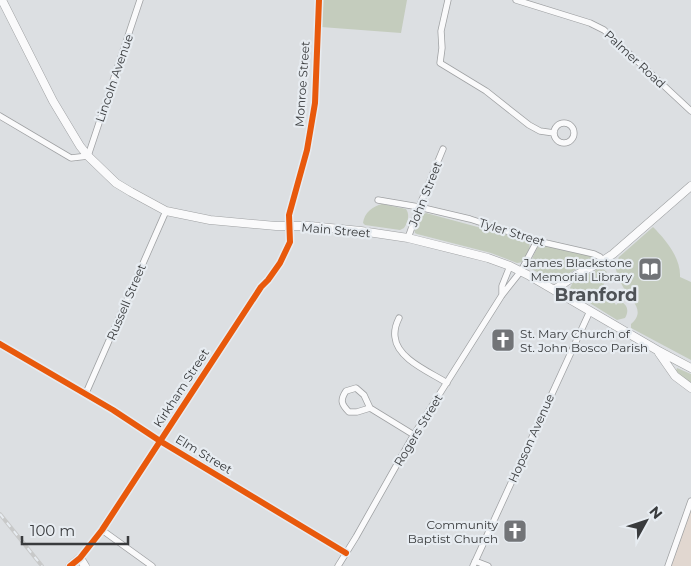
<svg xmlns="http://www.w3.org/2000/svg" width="691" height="566" font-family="Montserrat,sans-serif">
  <rect width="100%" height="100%" fill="#dcdfe2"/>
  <!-- education -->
  <path fill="#e1d7d0" d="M691 501V566H668Z"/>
  <!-- green -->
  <path fill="#c4ccbd" d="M323 0H407L401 33 321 27Z
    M382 204 406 209C410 215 408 222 404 228L400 230 365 225 363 223C364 213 373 206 382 204Z
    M426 213 526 240C534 246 527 254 523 262L517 263 491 253 417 234 415 233 414 228 420 216Z
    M653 227C666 240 681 258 680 277L691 282V360L631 328V324C646 311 632 301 625 290 620 282 616 273 615 264L619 257Z
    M542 244 593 256 595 259 578 268 557 281H553L530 268 529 265 537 248Z
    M600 268 603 269 607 272 606 274 601 276 606 290 610 289 613 290 609 295 616 305 620 301C628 305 629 311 625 318L617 320 572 292 570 288 573 282Z
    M677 368 691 374V383L676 372V371Z"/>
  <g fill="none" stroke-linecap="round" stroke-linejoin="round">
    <!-- street casing -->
    <g stroke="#9fa1a3" stroke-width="7">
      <path id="street" d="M448 0 441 31 442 48 440 63 486 91 529 125 540 131 554 133
        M516 0 590 23 604 30 691 111
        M0 116 71 158 88 156 140 0
        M554 133a10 10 0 1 1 20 0a10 10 0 1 1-20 0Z
        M378 200 419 207 470 219 537 241 594 254 600 257 603 260
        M408 238 419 207 443 149
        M502 295V286L510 266
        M399 318C396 324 394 330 395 337 397 359 430 372 447 383
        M0 344 113 410 160 441 346 553
        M86 393 166 211
        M370 408 364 395 356 388 346 391C340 400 341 404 349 412H357L370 408 414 435
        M102 530 152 566
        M80 558 102 530 261 287 268 280 280 263 290 242 289 215 307 150 315 103 319 0
        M475 561 488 566
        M338 566 356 537 413 436 502 295 521 271 537 241
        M473 566 590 311
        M668 566 691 501"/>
    </g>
    <!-- secondary casing -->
    <g stroke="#9fa1a3" stroke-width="9">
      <path id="secondary" d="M2 0 53 101 80 146 88 156 116 183 131 192 166 211 210 220 276 226H310L361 231 408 238 488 258 510 266 530 276 657 350 691 368
        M554 290 576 275 601 262 613 254 691 186
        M659 353 675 376 691 388
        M70 566 80 558 85 566"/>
    </g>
    <!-- street -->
    <use href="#street" stroke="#fafafb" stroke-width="5.5"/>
    <!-- secondary -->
    <use href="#secondary" stroke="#fafafb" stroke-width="8"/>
    <!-- rail casing -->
    <g stroke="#c8c9c9" stroke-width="4">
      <path id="rail" d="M0 514 42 566"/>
    </g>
    <!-- rail -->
    <use href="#rail" stroke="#e7ecf1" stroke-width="2" stroke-dasharray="5.5" stroke-linecap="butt"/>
    <!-- cycleway casing -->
    <g stroke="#e7ecf1" stroke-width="9">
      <path id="cycleway" d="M0 344 113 410 160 441 346 553
        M70 566 80 558 102 530 261 287 268 280 280 263 290 242 289 215 307 150 315 103 319 0"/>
    </g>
    <!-- cycleway -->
    <use href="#cycleway" stroke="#e8590c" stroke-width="6"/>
  </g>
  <!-- icons -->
  <defs>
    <g id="library-square" transform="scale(1.25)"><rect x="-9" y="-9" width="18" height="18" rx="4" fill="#727477" stroke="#e7ecf1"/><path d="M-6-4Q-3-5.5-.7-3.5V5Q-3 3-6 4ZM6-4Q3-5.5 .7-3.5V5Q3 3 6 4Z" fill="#fff"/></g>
    <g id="church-square" transform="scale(1.25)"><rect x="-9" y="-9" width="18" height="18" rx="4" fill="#727477" stroke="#e7ecf1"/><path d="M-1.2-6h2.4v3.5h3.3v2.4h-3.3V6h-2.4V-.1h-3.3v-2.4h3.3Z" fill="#fff"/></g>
  </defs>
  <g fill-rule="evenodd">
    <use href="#library-square" x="650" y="269"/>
    <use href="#church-square" x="503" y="340"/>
    <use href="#church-square" x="515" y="531"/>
  </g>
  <g text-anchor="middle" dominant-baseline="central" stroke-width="4.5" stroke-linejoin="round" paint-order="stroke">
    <!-- street labels -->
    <g font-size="12" fill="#393b3d" stroke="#e7ecf1">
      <text transform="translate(635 59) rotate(43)">Palmer Road</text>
      <text transform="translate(114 78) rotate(-71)">Lincoln Avenue</text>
      <text transform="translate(302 84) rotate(-86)">Monroe Street</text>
      <text transform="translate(425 194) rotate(-68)">John Street</text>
      <text transform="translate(336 230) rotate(5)">Main Street</text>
      <text transform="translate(512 232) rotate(17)">Tyler Street</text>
      <text transform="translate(126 302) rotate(-67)">Russell Street</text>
      <text transform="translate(181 388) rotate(-57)">Kirkham Street</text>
      <text transform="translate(418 430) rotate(-59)">Rogers Street</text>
      <text transform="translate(531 438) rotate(-66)">Hopson Avenue</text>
      <text transform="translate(204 454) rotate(31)">Elm Street</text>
    </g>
    <!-- poi labels -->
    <g font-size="12" fill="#393b3d" stroke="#e7ecf1" text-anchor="end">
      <text x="632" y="262">James Blackstone<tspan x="632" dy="14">Memorial Library</tspan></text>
      <text x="520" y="333" text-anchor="start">St. Mary Church of<tspan x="520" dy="14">St. John Bosco Parish</tspan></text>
      <text x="498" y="524">Community<tspan x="498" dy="14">Baptist Church</tspan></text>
    </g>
    <!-- district labels -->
    <g font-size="18" font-weight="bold" fill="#4f5357" stroke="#e7ecf1">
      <text x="596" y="295">Branford</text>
    </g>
  </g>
  <!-- north arrow -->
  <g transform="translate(646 521) rotate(50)" stroke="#e7ecf1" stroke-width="4" paint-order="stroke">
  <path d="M0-4L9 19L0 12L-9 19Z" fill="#393b3d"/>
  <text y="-8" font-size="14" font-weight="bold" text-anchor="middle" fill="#393b3d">N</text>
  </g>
  <!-- scale -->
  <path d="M22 536v8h106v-8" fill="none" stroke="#393b3d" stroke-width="2.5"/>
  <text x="30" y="536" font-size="15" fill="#393b3d" stroke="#e7ecf1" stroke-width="4" paint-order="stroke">100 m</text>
</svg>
